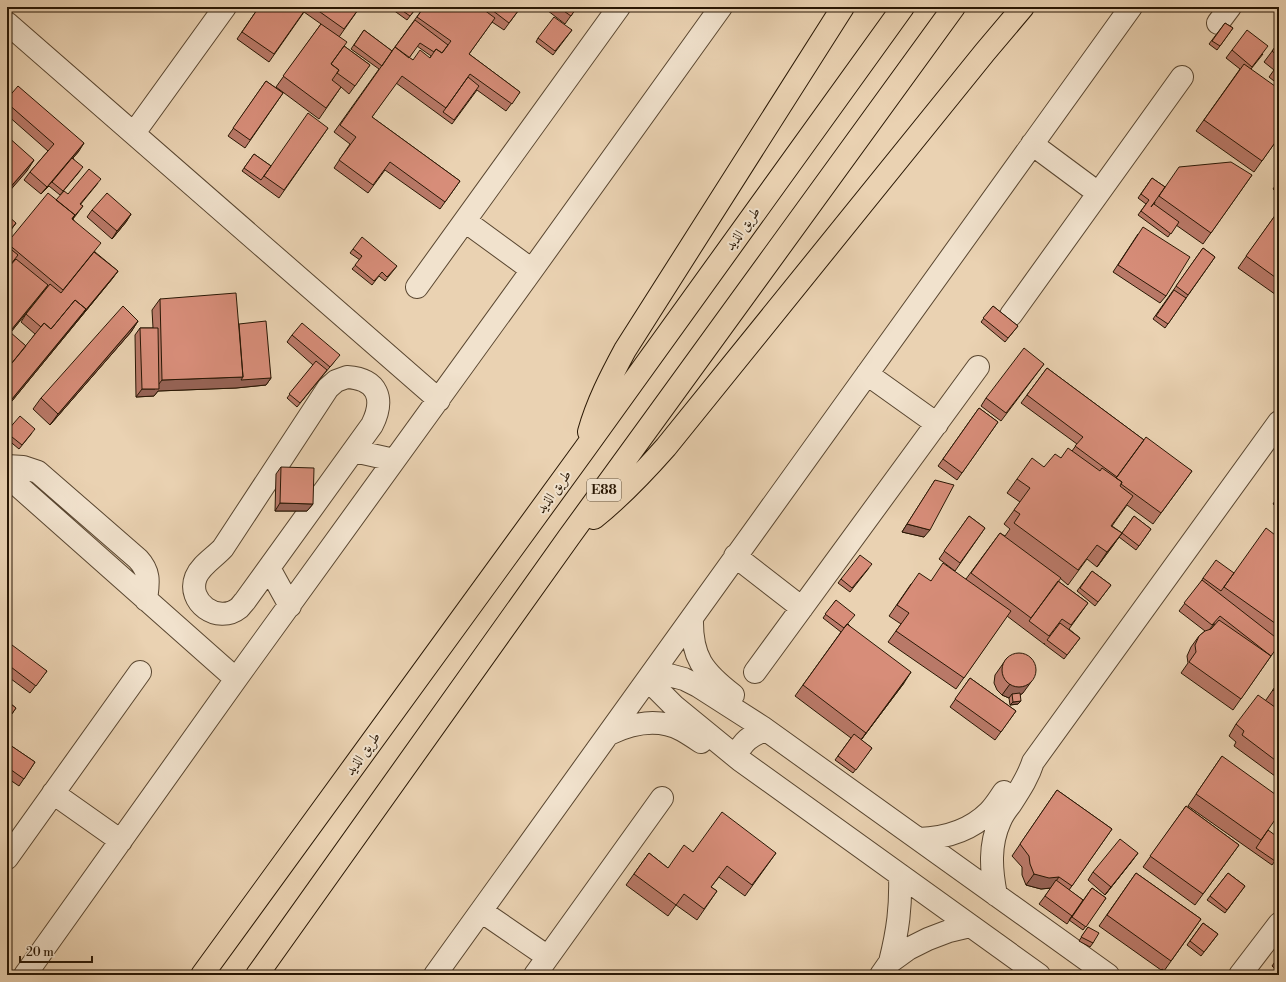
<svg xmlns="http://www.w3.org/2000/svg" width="1286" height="982" font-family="'Libre Bodoni',Amiri,serif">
  <rect width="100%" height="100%" fill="#ead2b2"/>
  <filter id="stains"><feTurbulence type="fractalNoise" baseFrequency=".005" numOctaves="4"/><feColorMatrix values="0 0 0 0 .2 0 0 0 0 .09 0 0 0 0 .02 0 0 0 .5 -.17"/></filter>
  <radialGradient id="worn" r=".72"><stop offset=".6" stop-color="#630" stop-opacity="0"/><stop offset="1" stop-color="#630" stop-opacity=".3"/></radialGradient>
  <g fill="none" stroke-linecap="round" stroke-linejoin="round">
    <!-- minor casing -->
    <g stroke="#594630" stroke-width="24">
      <path id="minor" d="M7 23 439 400
        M1218 23 1230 7
        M134 133 225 7
        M1032 144 1098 193
        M465 221 532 270
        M417 287 619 7
        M1011 315 1182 77
        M867 374 937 424
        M347 377C378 379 385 399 372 425L245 601C243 603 241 606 239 608 218 625 186 602 196 577 201 565 215 557 223 548L328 388 336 381Z
        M354 451 394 460
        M7 466 23 467 38 472 138 559C151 573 148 584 146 600
        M7 476 236 679
        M735 556 802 608
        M269 568 290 606
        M692 618C691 657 703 672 733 695
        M654 671 684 679 698 686 762 727 1108 975
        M755 672 978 367
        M648 680 674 706 740 760 1039 975
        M609 734C632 723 659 718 682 730 689 734 695 738 701 742
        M736 756C743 741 750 736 765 730
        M53 793 121 841
        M919 839C945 838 970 831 989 812 995 806 999 799 1004 792
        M7 858 140 672
        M996 895C991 870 989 845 1000 821 1002 816 1006 810 1010 805 1019 791 1028 778 1033 762L1279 422
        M481 911 548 957
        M890 962C898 930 901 907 900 875
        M25 975 236 679 532 270 721 7
        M435 975 1131 7
        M535 975 662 798
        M881 975 890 962 908 949 928 939 949 931 970 926
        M1240 975 1279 924"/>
    </g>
    <!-- highway casing -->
    <g stroke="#291704" stroke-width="24">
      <path id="highway" d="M589 432C597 403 611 376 625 350L843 7
        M594 518C620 497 644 472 666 447L985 52 1023 7
        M202 975 584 450 903 7
        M257 975 569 537 954 7"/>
    </g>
    <!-- minor -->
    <use href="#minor" stroke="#f1e2cd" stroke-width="22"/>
    <!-- highway -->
    <use href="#highway" stroke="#ead2b2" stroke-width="22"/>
  </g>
  <!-- wall -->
  <path fill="#b97968" stroke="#291704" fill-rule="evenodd" d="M259 7H360L339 37 344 46 370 65 349 94 341 87 319 119 276 87 321 24 304 12 269 62 237 39Z
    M389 7H417L407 20Z
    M424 7H521L504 30 492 22 469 54 520 92 506 111 477 90 452 124 396 83 372 117 460 181 440 209 385 170 368 193 334 168 350 144 334 132 379 69 351 49 364 30 392 51ZM417 46 431 56 430 58 413 60 409 58Z
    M543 7H577L565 24Z
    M1225 23 1233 28 1217 50 1209 44Z
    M572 30 553 55 536 42 538 38Z
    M1279 42V85L1269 77 1274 70 1264 62Z
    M1232 50 1263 54 1251 69 1279 137 1254 172 1196 131 1240 69 1226 58Z
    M266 81 283 93 245 148 228 136Z
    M7 99 79 151 73 158 80 171 60 195 49 186 41 194 24 180 30 172 48 151 7 115Z
    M328 128 279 198 242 171 254 154 271 166Z
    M1252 175 1203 244 1176 225 1168 237 1138 215 1146 204 1138 198 1152 178 1165 187Z
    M1279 180V194L1273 189Z
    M98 183 80 205 83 206 73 219 95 252 118 271 112 279 7 407V243L56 200ZM44 291 45 292 26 314 21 322 35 334 26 346 10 333Z
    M92 210 131 214 126 222 112 239 87 217Z
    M1279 210V297L1238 268Z
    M1138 234 1166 296 1160 303 1113 272Z
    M1203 248 1215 257 1165 328 1153 319Z
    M353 249 397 266 385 281 379 276 372 285 352 269 360 260 350 253Z
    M160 299 239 324 271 378 266 385 236 388 158 391 154 396 136 397 135 335 140 328H153L152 310Z
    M993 306 1018 326 1005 342 981 322Z
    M138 321 131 332 50 425 33 409 41 398Z
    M292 335 334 362 297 407 287 398 313 365 287 342Z
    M1044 364 1001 421 981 406 986 398Z
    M1047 368 1144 440 1192 471 1153 524 1127 505 1112 526 1122 533 1097 567 1087 559 1068 585 1060 578 1058 581 1088 603 1069 629 1080 638 1064 659 1044 644V643V644L1007 616 956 689 888 642 901 624 889 616 911 584 930 581 966 579 1000 533 1005 536 1010 529 1004 524 1020 502 1007 493 1017 479 1044 467 1061 458 1072 451 1077 444 1021 403Z
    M979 408 998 422 957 480 938 466Z
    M7 431 32 433 19 449 7 439Z
    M281 467 313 504 307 511H275L276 474Z
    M935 480 924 537 902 532 930 488Z
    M1279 495V508L1273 504Z
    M969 516 985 528 955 571 939 559Z
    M1134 516 1151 529 1136 550 1119 537Z
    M1279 538V638L1271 656 1233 710 1181 673 1188 663 1187 656 1191 647 1199 636 1205 631 1179 611 1201 582 1203 578 1234 573ZM1214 624H1215L1211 629 1209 630Z
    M869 568 850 592 838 583 841 579Z
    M1092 571 1111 585 1095 606 1077 591Z
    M836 600 848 624 904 683 861 740 872 748 853 773 835 760 851 738 795 696 841 632 823 618Z
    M7 652 47 671 30 693 7 676Z
    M1007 658 1023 693 1020 695 1018 704 1010 705 1009 698 1002 695 997 690 994 683 995 675Z
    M970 678 1016 711 995 740 950 707Z
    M1279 681V779L1234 746 1236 742 1229 736 1236 724 1266 700Z
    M7 701 16 708 7 721Z
    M7 743 35 762 19 786 7 778Z
    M1222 756 1268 830 1279 855 1272 865 1188 806Z
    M1057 790 1112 829 1069 890 1083 900 1067 924 1039 904 1051 888 1041 889 1026 885 1022 875V867L1012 856Z
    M1186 806 1239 845 1195 905 1143 867Z
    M693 852 776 853 745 896 719 877 711 887 717 891 697 920 676 905 668 916 626 885 649 853 668 868Z
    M1132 861 1105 895 1088 880 1093 872Z
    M1136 873 1201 919 1164 971 1161 970 1099 926Z
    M1228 873 1245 886 1225 913 1207 900Z
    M1092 888 1106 898 1083 930 1069 920Z
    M1203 923 1218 934 1201 956 1187 945Z
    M1088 927 1093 943 1090 947 1079 941Z
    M1279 956V972L1272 966Z"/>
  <!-- shaded-wall -->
  <path fill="#966355" stroke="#291704" d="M84 143 79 151 41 194 47 187Z
    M34 160 27 171 7 194V191Z
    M131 214 126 222 112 239 117 231Z
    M16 223 11 230 7 235V234Z
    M118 271 112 279 7 407V405Z
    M48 285 40 296 7 337V335Z
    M138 321 131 332 50 425 58 414Z
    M243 377 271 378 266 385 236 388 158 391 154 396 136 397 142 389H155L162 380Z
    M280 503 313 504 307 511H275Z
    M907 524 930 530 924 537 902 532Z
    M1122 533 1112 547 1097 567 1107 552Z
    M911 672 904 683 858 744 866 733Z
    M1031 682 1023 693 1017 697 1012 694 1009 698 1002 695 1010 684Z
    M1021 701 1018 704 1010 705 1013 702Z
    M1138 853 1132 861 1105 895 1111 887Z
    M1034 874 1059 877 1051 888 1041 889 1026 885Z"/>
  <!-- building -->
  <path fill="#d78d79" stroke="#291704" d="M259 7H301L305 10 274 54 242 32Z
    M313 7H360L344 29Z
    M397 7H417L410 16Z
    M424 7H480L495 18 469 54 520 92 512 104 470 74 446 108 402 76 372 117 460 181 445 202 390 162 373 185 339 160 356 137 340 125 395 47 413 60 420 50 430 58 436 49 442 53 451 41 417 17Z
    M488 7H521L509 23Z
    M558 7H577L571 16Z
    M554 17 572 30 555 51 538 38Z
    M415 20 448 45 442 53 436 49 434 52 420 43 409 58 395 47Z
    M1225 23 1233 28 1220 46 1212 41Z
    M321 24 347 42 331 64 339 70 332 80 341 87 326 108 283 76Z
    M364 30 392 51 382 66 354 45Z
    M1247 30 1268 46 1252 67 1232 50Z
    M1279 42V57L1272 51Z
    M344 46 370 65 355 86 337 73 339 70 331 64Z
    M1244 64 1279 89V137L1262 161 1204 120Z
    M468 77 479 86 454 120 443 112Z
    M266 81 283 93 250 140 233 128Z
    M18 86 84 143 47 187 30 172 54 144 7 103V99Z
    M308 113 328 128 284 190 264 176Z
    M7 136 34 160 7 191Z
    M254 154 271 166 261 180 244 168Z
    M72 158 83 167 63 191 52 182Z
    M1231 162 1252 175 1211 233 1159 196 1179 167Z
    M89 169 101 179 80 204 83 206 72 219 75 215 56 200 64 191 68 194Z
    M1152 178 1165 187 1151 207 1155 202 1154 204 1179 222 1171 234 1141 211 1149 200 1141 194Z
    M48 193 75 215 72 219 101 243 63 290 7 243Z
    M107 193 131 214 117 231 92 210Z
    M1279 210V280L1246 256Z
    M7 215 16 223 7 234Z
    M1143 227 1190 257 1166 296 1118 265Z
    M362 237 397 266 387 277 382 272 374 281 355 265 362 256 353 249Z
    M7 246 18 255 7 269Z
    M1203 248 1215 257 1188 295 1176 286Z
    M94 252 118 271 84 312 86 309 75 300 51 329 44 323 41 327 26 314 50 284 61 293Z
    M16 259 48 285 7 335V269Z
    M1174 290 1186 298 1168 324 1156 316Z
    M236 293 243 377 162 380 160 299Z
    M75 300 86 309 7 405V369L44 323 51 329Z
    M123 306 138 321 58 414 41 398Z
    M993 306 1018 326 1008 338 983 318Z
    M266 321 271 378 241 380 243 377 239 324Z
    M302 323 340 355 330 367 292 335Z
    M140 328H158L159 389H142Z
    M10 332 26 346 7 369V336Z
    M1024 348 1044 364 1006 413 986 398Z
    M316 361 327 370 300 403 289 394Z
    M1047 368 1144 440 1117 477 1075 446 1083 437 1027 395Z
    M979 408 998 422 962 473 943 459Z
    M20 416 35 429 22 445 7 433V431Z
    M1146 437 1192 471 1161 513 1121 484 1122 482 1116 478Z
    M1068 448 1100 471 1102 468 1122 482 1120 486 1133 496 1111 526 1122 533 1107 552 1097 545 1078 570 1014 523 1020 514 1014 510 1030 488 1017 479 1032 458 1044 467 1055 454 1061 458Z
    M281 467 314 468 313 504 280 503Z
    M935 480 954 485 930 530 907 524Z
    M1279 495V503L1275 500Z
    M969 516 985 528 960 563 944 551Z
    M1134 516 1151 529 1139 546 1122 533Z
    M1266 528 1279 538V626L1224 587Z
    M1000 533 1061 578 1031 618 971 573Z
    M860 555 872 564 852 588 841 579Z
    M1216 560 1234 573 1221 591 1203 578Z
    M943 563 1011 611 964 678 896 631 909 613 897 605 919 573 931 581Z
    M1092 571 1111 585 1098 602 1080 588Z
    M1202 580 1279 640V645L1271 656 1220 616 1212 625 1184 603Z
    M1058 581 1088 603 1071 625 1062 619 1049 636 1029 621Z
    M836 600 855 615 844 628 825 614Z
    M1219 620 1271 656 1241 699 1189 662 1196 652 1195 645 1199 636 1205 631 1211 629Z
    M1060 623 1080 638 1067 655 1047 640Z
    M847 624 911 672 866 733 803 685Z
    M12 645 47 671 36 686 7 664V652Z
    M1002 670a17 17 0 1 1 34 0a17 17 0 1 1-34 0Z
    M970 678 1016 711 1001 732 955 699Z
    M1279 681V694L1273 690Z
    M1020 693 1021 701 1013 702 1012 694Z
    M1258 695 1279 710V763L1242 735 1244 731 1236 724Z
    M7 701 16 708 11 715 9 713 7 716Z
    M854 734 872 748 856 770 838 756Z
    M7 743 35 762 24 779 7 767Z
    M1222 756 1279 797V814L1261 840 1196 794Z
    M1057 790 1112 829 1072 886 1059 877 1049 878 1034 874 1030 864 1029 856 1020 844Z
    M1186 806 1239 845 1203 894 1150 856Z
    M722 812 776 853 752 885 727 866 711 887 717 891 704 909 684 894 676 905 634 874 649 853 668 868 684 845 693 852Z
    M1268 830 1279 838V855L1275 861 1256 848Z
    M1120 839 1138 853 1111 887 1093 872Z
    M1136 873 1201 919 1171 961 1107 915Z
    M1228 873 1245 886 1227 910 1210 896Z
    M1056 880 1083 900 1072 916 1045 896Z
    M1092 888 1106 898 1086 927 1072 917Z
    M1203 923 1218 934 1204 952 1190 941Z
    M1088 927 1099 933 1093 943 1081 937Z
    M1162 969 1170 975H1157Z"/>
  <g text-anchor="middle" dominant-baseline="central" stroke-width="4" stroke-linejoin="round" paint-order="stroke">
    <!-- shield labels -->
    <rect fill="#f1e2cd" stroke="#655440" stroke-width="1" x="587" y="479" width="34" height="22" rx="3"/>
    <g font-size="13" font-weight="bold" fill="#291704">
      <text x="604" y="490">E88</text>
    </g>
    <!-- street labels -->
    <g font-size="14" fill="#291704" stroke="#f1e2cd">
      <text transform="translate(743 229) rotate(-54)">طريق الذيد</text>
      <text transform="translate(554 492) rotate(-54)">طريق الذيد</text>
      <text transform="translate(363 754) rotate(-54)">طريق الذيد</text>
    </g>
  </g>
  <!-- margin -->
  <rect width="1286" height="982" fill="none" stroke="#ead2b2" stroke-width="24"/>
  <rect x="8" y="8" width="1270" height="966" fill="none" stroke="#291704" stroke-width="2"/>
  <rect x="12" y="12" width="1262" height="958" fill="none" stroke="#291704"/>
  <!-- scale -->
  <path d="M20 956v6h72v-6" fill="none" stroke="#291704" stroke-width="2"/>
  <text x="26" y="956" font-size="12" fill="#291704" stroke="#f1e2cd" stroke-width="3" paint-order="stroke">20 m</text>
  <rect width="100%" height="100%" filter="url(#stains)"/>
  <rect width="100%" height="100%" fill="url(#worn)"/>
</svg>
